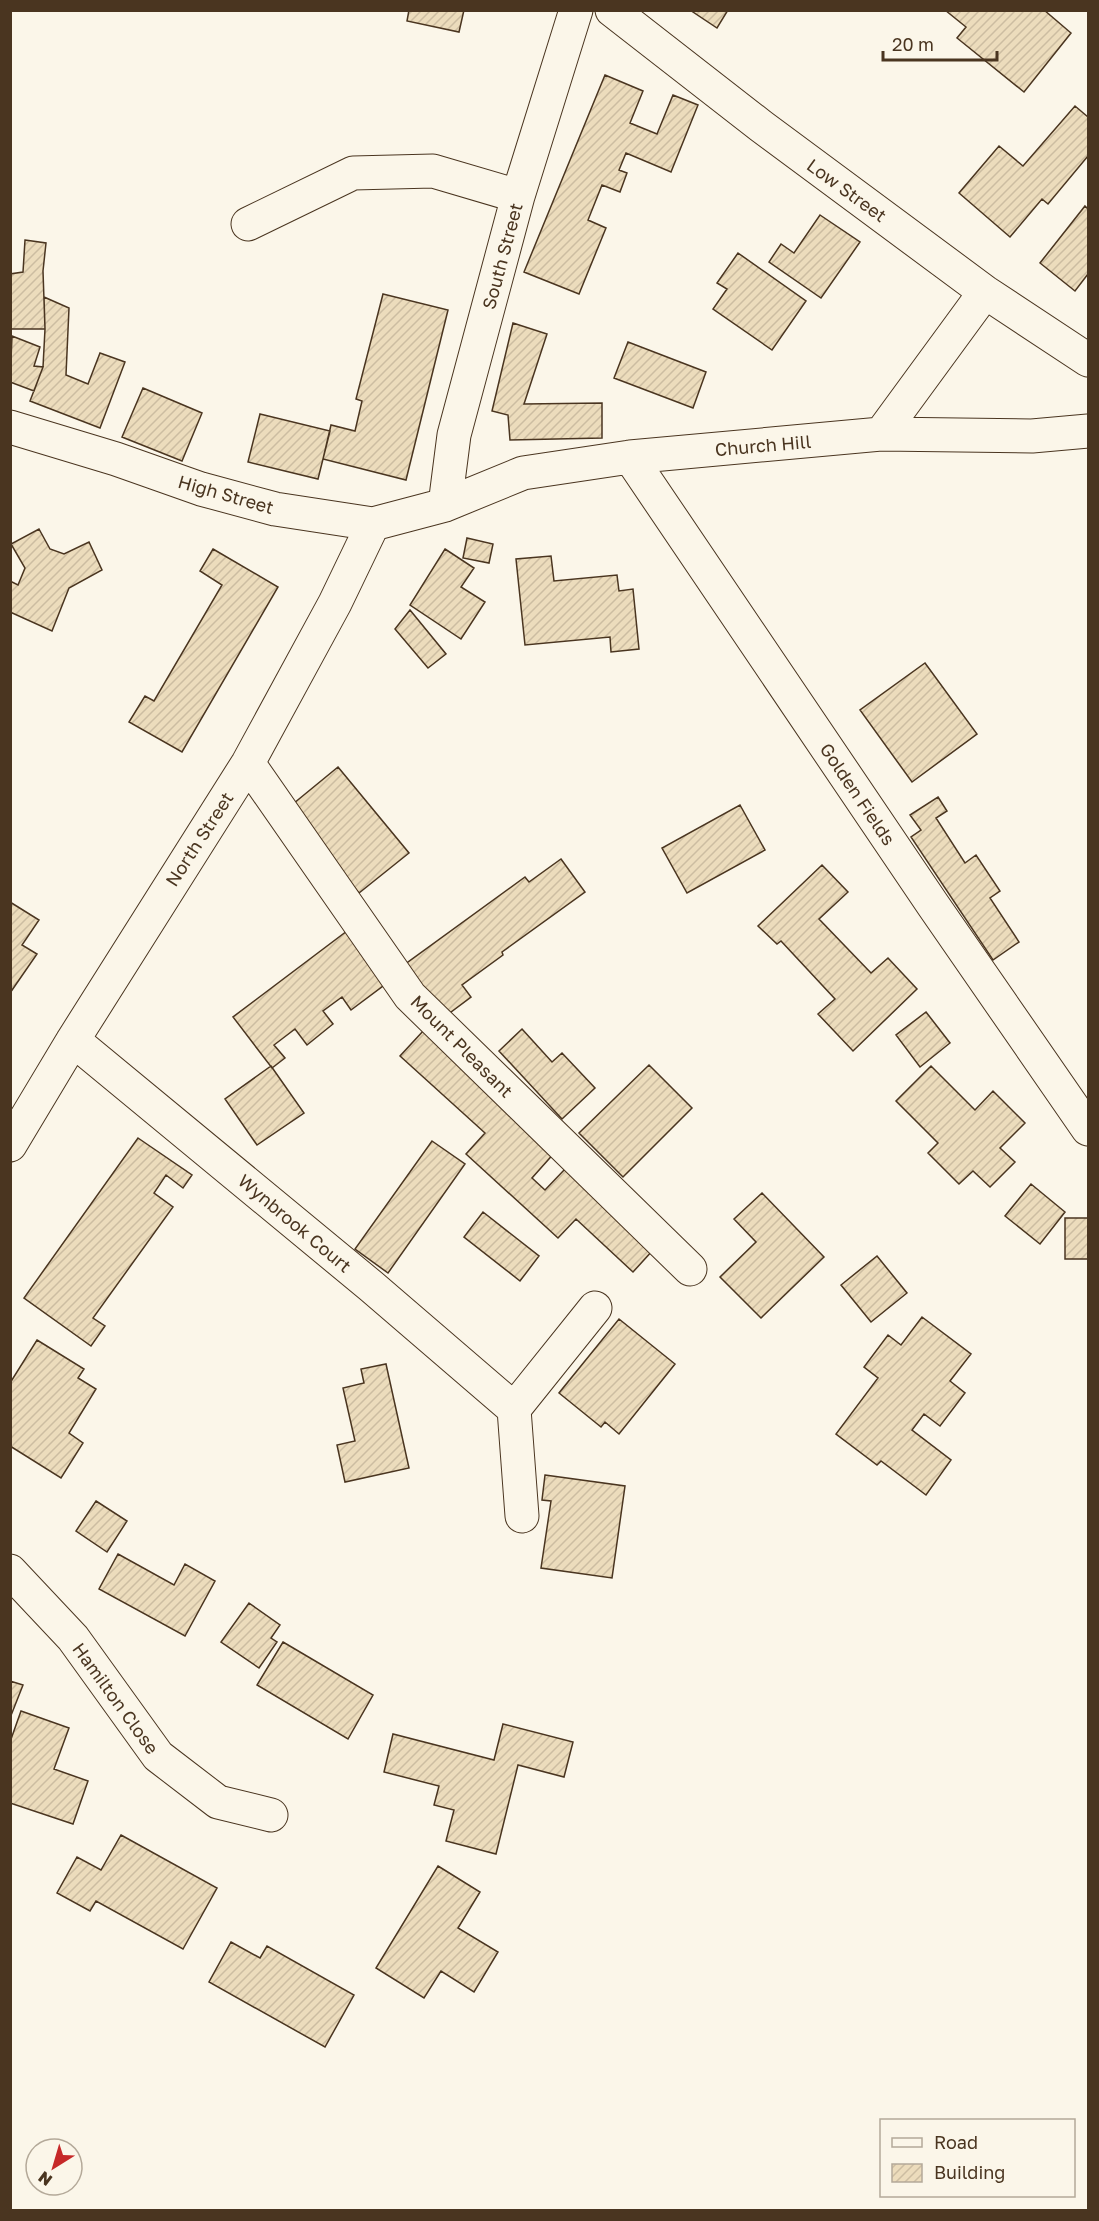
<svg xmlns="http://www.w3.org/2000/svg" width="1099" height="2221" font-family="'Golos Text',sans-serif">
  <defs>
    <pattern id="building-hatch" width="6" height="6" patternUnits="userSpaceOnUse" patternTransform="scale(1.5)"><rect width="6" height="6" fill="#ecdcbc"/><path d="M-1 1l2-2M0 6l6-6M5 7l2-2" fill="none" stroke="#ccbda1"/></pattern>
  </defs>
  <rect width="100%" height="100%" fill="#fbf6e9"/>
  <!-- building -->
  <path fill="url(#building-hatch)" stroke="#4a3520" stroke-width="1.5" d="M409 10H464L459 32 407 21Z
    M690 10H728L717 28Z
    M945 10H1044L1071 33 1024 92 957 38 966 27Z
    M605 75 643 91 630 123 657 134 673 95 698 105 671 172 626 153 619 170 627 173 620 192 602 185 588 220 606 228 579 294 524 272Z
    M1075 106 1088 117V156L1048 204 1042 199 1010 237 959 193 999 146 1023 166Z
    M1085 206 1088 209V274L1075 291 1040 263Z
    M820 215 860 242 821 298 769 262 781 244 794 253Z
    M25 240 46 243 43 271 45 329H11L10 274 23 272Z
    M738 253 806 301 772 350 713 309 727 289 717 283Z
    M383 294 448 310 406 480 323 459 331 425 355 431 362 401 356 399Z
    M44 297 69 308 66 375 88 384 100 353 125 362 100 428 30 401 43 367 45 329Z
    M513 323 547 334 524 404 602 403V438L510 440 508 415 492 411Z
    M12 336 40 347 34 366 43 367 34 391 10 382Z
    M628 342 706 372 693 408 614 378Z
    M143 388 202 413 182 461 122 437Z
    M260 414 330 431 318 479 248 462Z
    M39 529 50 549 64 554 89 542 102 570 69 588 52 631 10 612V581L18 585 25 568 11 544Z
    M467 538 493 544 489 563 463 558Z
    M213 549 278 587 182 752 129 722 145 696 154 701 222 585 200 571Z
    M445 549 474 568 461 587 485 602 461 639 410 605Z
    M551 556 554 581 617 575 619 591 633 589 639 649 611 652 610 637 525 645 516 559Z
    M410 610 446 654 428 668 395 629Z
    M925 663 977 734 912 782 860 710Z
    M338 767 409 853 359 893 288 808Z
    M938 797 947 811 936 818 965 863 976 855 1000 891 990 898 1019 942 993 960 911 837 921 830 910 815Z
    M740 805 765 850 687 893 662 848Z
    M561 859 585 892 502 952 503 955 462 985 471 997 443 1018 404 965 525 877 529 882Z
    M822 865 848 892 819 919 871 973 888 958 917 989 853 1051 818 1014 835 999 781 941 777 944 758 926Z
    M10 902 39 920 22 945 37 954 10 993Z
    M347 931 387 983 351 1010 342 997 323 1011 333 1024 307 1045 295 1029 274 1045 285 1058 272 1068 233 1017Z
    M926 1012 950 1043 920 1067 896 1035Z
    M522 1029 552 1062 562 1053 595 1088 562 1119 499 1051Z
    M424 1030 556 1151 532 1178 545 1190 565 1169 653 1250 633 1272 576 1219 558 1238 466 1154 485 1133 400 1056Z
    M649 1065 692 1108 623 1177 579 1133Z
    M271 1066 304 1113 257 1145 225 1099Z
    M931 1066 975 1110 993 1091 1025 1123 1000 1148 1015 1162 990 1187 973 1171 959 1184 928 1153 938 1143 896 1101Z
    M138 1138 192 1175 183 1188 166 1175 154 1193 173 1207 93 1318 105 1326 91 1346 24 1298Z
    M432 1141 465 1164 388 1273 355 1249Z
    M1031 1184 1065 1212 1040 1244 1005 1216Z
    M762 1193 824 1257 761 1318 720 1277 756 1242 734 1219Z
    M483 1212 539 1256 520 1281 464 1237Z
    M1065 1218H1088V1259H1065Z
    M877 1256 907 1293 871 1322 841 1285Z
    M922 1317 971 1354 950 1381 965 1393 940 1426 924 1414 912 1430 951 1460 926 1495 881 1461 877 1465 836 1434 878 1378 864 1367 888 1335 901 1345Z
    M619 1319 675 1364 619 1434 605 1422 601 1427 559 1393Z
    M37 1340 84 1369 78 1378 96 1389 69 1433 83 1443 61 1478 10 1446V1383Z
    M386 1364 409 1468 345 1482 337 1445 355 1441 343 1388 364 1383 361 1369Z
    M545 1475 625 1486 612 1578 541 1568 551 1501 542 1500Z
    M96 1501 127 1521 107 1552 76 1531Z
    M118 1554 174 1585 185 1564 215 1581 185 1636 99 1589Z
    M249 1603 280 1625 271 1638 277 1642 259 1668 221 1642Z
    M283 1642 373 1695 348 1739 257 1685Z
    M10 1681 23 1685 10 1718Z
    M21 1711 69 1728 54 1769 88 1781 73 1824 10 1803V1742Z
    M503 1724 573 1742 564 1777 518 1765 496 1854 446 1841 454 1810 434 1805 439 1786 384 1772 393 1734 494 1760Z
    M121 1835 217 1888 183 1949 96 1901 90 1911 57 1893 77 1857 101 1870Z
    M438 1866 480 1892 458 1928 498 1952 474 1992 441 1971 424 1998 376 1968Z
    M231 1942 260 1958 267 1946 354 1995 325 2047 209 1982Z"/>
  <g fill="none" stroke-linecap="round" stroke-linejoin="round">
    <!-- minor casing -->
    <g stroke="#4a3520" stroke-width="35">
      <path id="minor" d="M612 10 761 126 985 292 1088 360
        M248 224 353 173 433 171 518 196
        M10 427 116 459 201 489 275 509 373 524 445 505 523 473 630 457 881 434 1032 436 1088 431
        M881 434 985 292
        M630 457 933 905 1088 1129
        M445 505 454 435 518 196 576 10
        M248 763 410 996 690 1269
        M73 1040 371 1286 514 1409
        M10 1145 73 1040 248 763 335 603 373 524
        M522 1516 514 1409 595 1308
        M10 1571 73 1638 158 1756 218 1802 271 1815"/>
    </g>
    <!-- minor -->
    <use href="#minor" stroke="#fbf6e9" stroke-width="33"/>
  </g>
  <g text-anchor="middle" dominant-baseline="central" stroke-width="4.5" stroke-linejoin="round" paint-order="stroke">
    <!-- street labels -->
    <g font-size="18" fill="#4a3520" stroke="#fbf6e9">
      <text transform="translate(847 190) rotate(36)">Low Street</text>
      <text transform="translate(502 256) rotate(-75)">South Street</text>
      <text transform="translate(763 445) rotate(-5)">Church Hill</text>
      <text transform="translate(226 494) rotate(16)">High Street</text>
      <text transform="translate(858 794) rotate(56)">Golden Fields</text>
      <text transform="translate(199 839) rotate(-57)">North Street</text>
      <text transform="translate(462 1046) rotate(45)">Mount Pleasant</text>
      <text transform="translate(295 1223) rotate(40)">Wynbrook Court</text>
      <text transform="translate(116 1698) rotate(54)">Hamilton Close</text>
    </g>
  </g>
  <!-- border -->
  <rect width="1099" height="2221" fill="none" stroke="#4a3520" stroke-width="24"/>
  <!-- legend -->
  <rect x="880" y="2119" width="195" height="78" fill="#fbf6e9" stroke="#b4a999" stroke-width="1.5"/>
  <rect x="892" y="2138" width="30" height="9" fill="#fbf6e9" stroke="#b4a999" stroke-width="1.5"/>
  <text x="934" y="2149" font-size="18" fill="#4a3520">Road</text>
  <rect x="892" y="2164" width="30" height="18" fill="url(#building-hatch)" stroke="#b4a999" stroke-width="1.5"/>
  <text x="934" y="2179" font-size="18" fill="#4a3520">Building</text>
  <!-- north arrow -->
  <g transform="translate(54 2167) rotate(217)"><circle r="28" fill="#fbf6e9" stroke="#b4a999" stroke-width="1.5"/>
  <path d="M0-4.5L10 22L0 15L-10 22Z" fill="#c62828"/>
  <text y="-9" font-size="16" font-weight="bold" text-anchor="middle" fill="#4a3520">N</text>
  </g>
  <!-- scale -->
  <path d="M883 51v9h114v-9" fill="none" stroke="#4a3520" stroke-width="3"/>
  <text x="892" y="51" font-size="18" fill="#4a3520" stroke="#fbf6e9" stroke-width="4.5" paint-order="stroke">20 m</text>
</svg>
